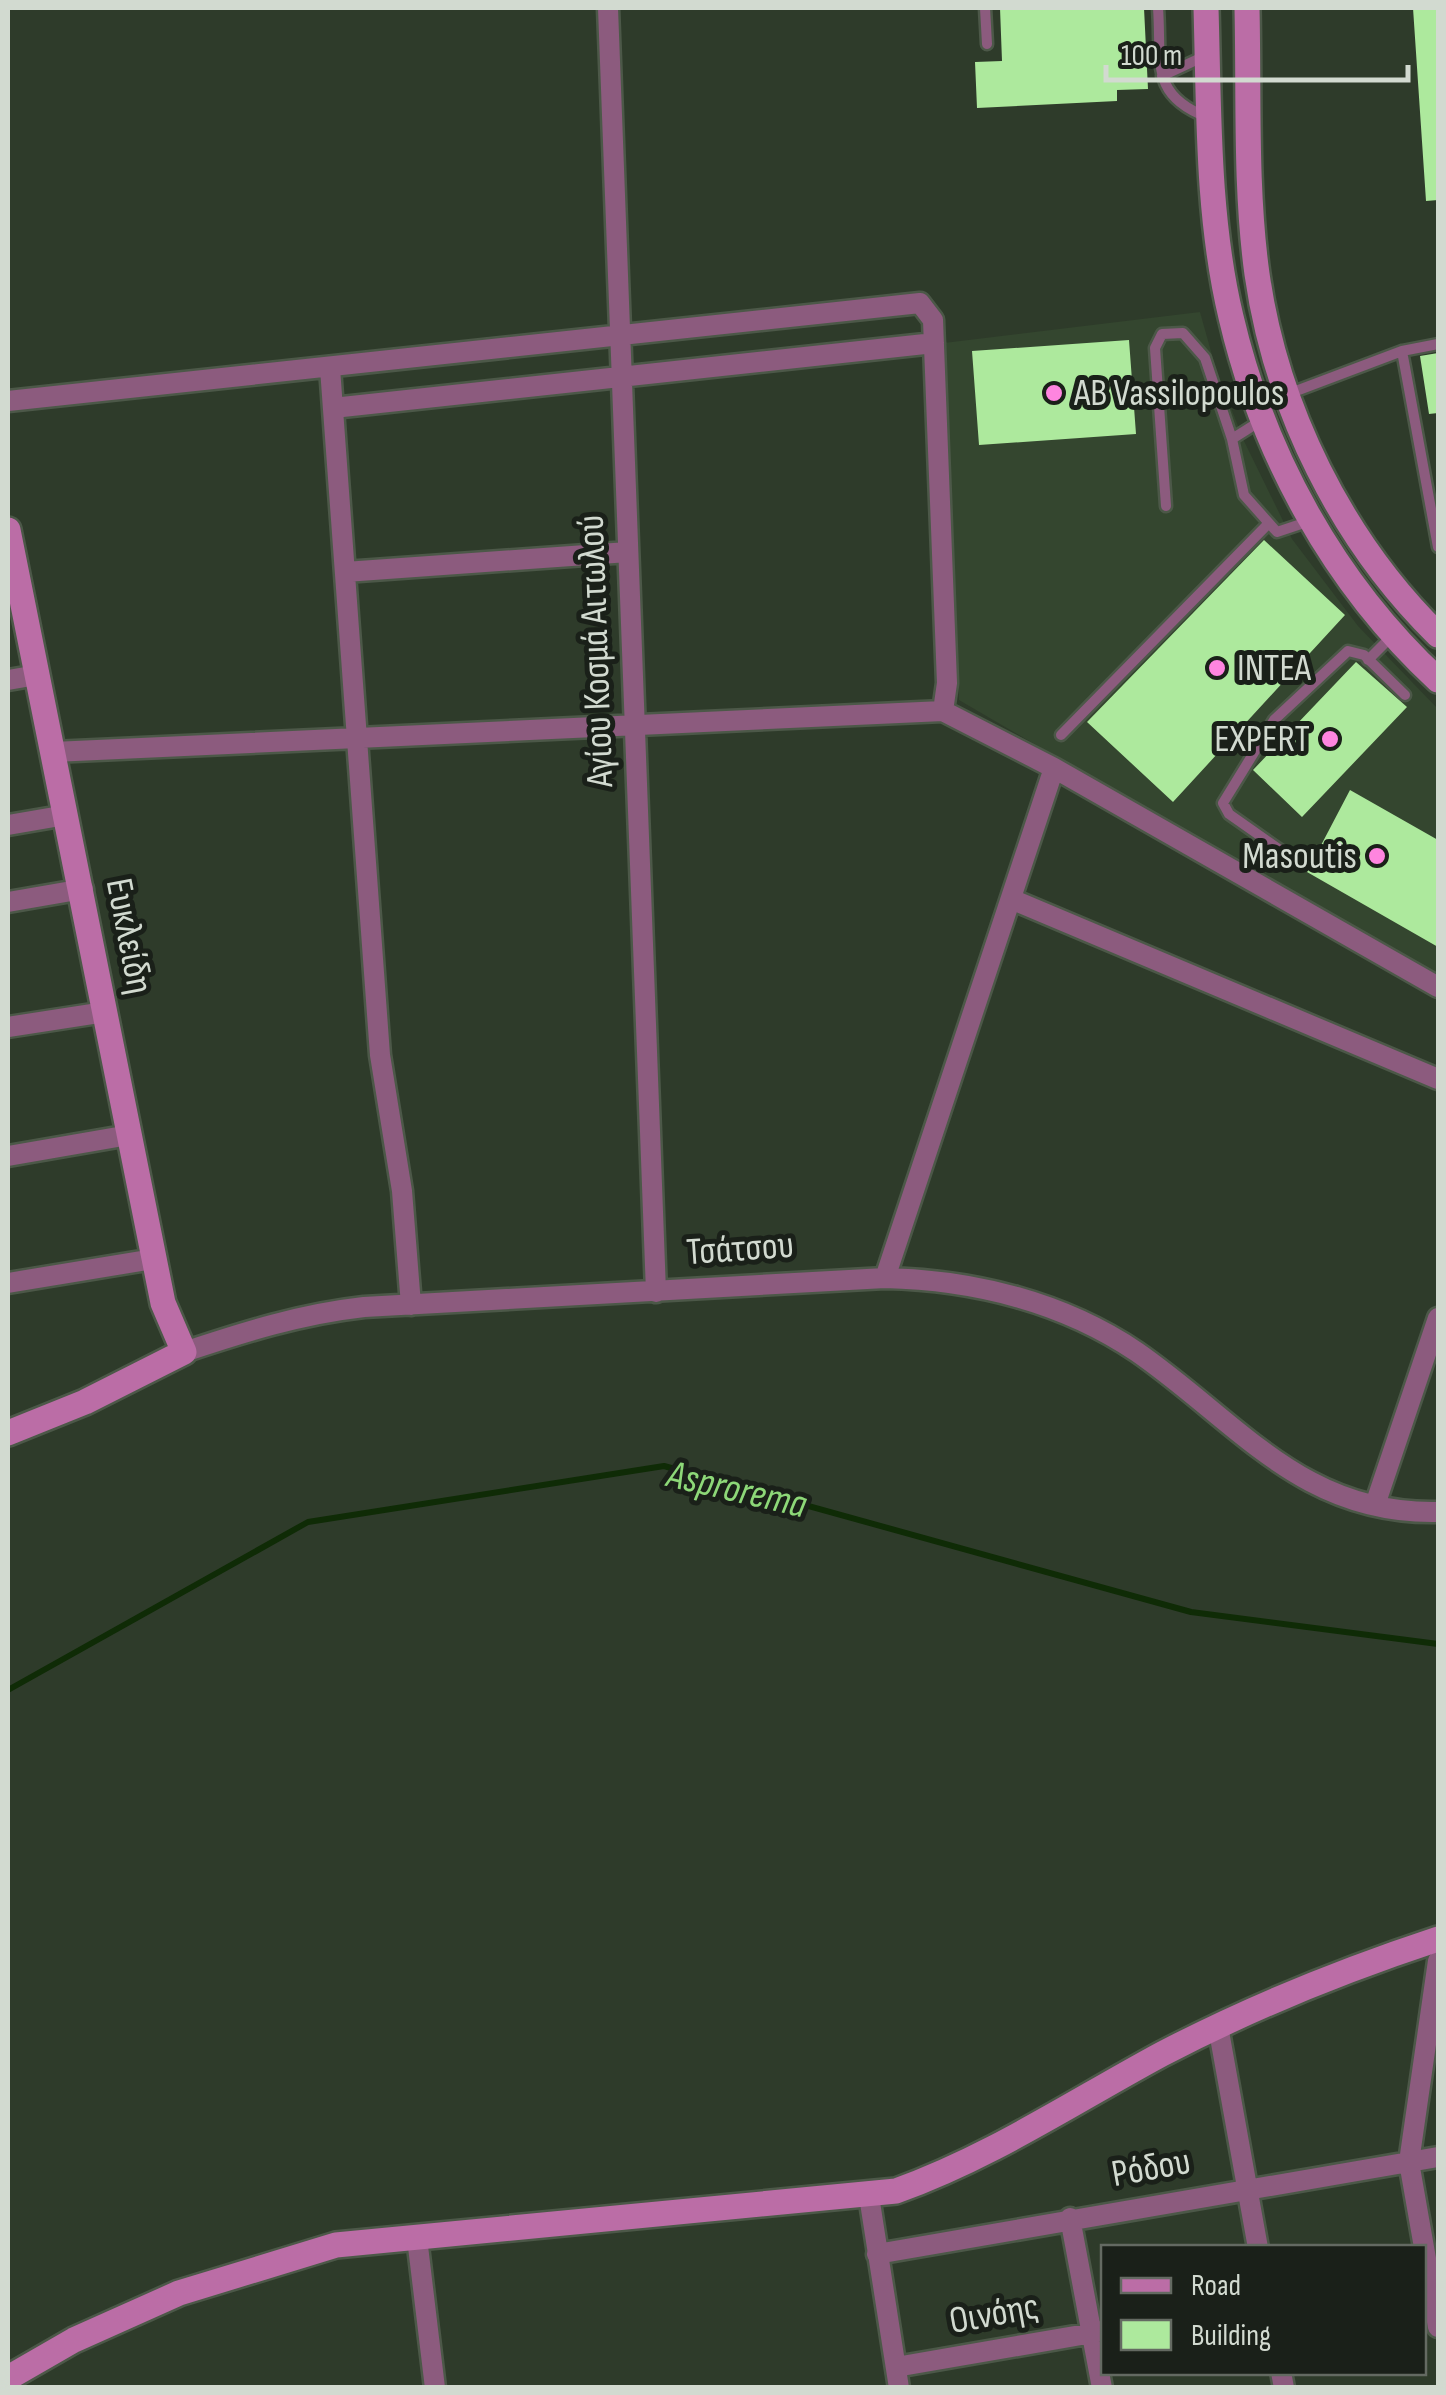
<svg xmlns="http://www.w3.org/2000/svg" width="1446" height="2395" font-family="'Sofia Sans Condensed',sans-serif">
  <rect width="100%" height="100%" fill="#2e3b2a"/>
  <!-- built -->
  <path fill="#34462f" d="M1200 312 1217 373 1244 441 1292 539 1358 626 1438 709V980L959 700 944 343Z"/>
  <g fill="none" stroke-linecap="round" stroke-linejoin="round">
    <!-- stream -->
    <path stroke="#0f2b06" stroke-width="6" d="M8 1690 308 1522 664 1466 1191 1612 1438 1644"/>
  </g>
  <!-- building -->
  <path fill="#ade99d" d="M1000 8H1144L1148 89 1117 90V101L977 108 975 62 1002 61Z
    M1413 8H1438V200L1426 201Z
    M1129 340 1136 434 979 445 972 351Z
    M1438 353V413L1429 414 1420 356Z
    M1264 540 1345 615 1173 802 1087 722Z
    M1356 662 1407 707 1302 817 1253 770Z
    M1350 790 1438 840V947L1307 872Z"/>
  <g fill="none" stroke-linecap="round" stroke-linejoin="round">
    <!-- lane casing -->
    <g stroke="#4c5848" stroke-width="15">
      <path id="lane" d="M985 8 987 44
        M1158 8C1162 61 1149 95 1207 117
        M1162 76 1207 55
        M1402 351 1438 547
        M1288 394 1402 351 1438 344
        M1262 420 1232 439 1244 495 1277 532 1310 521
        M1166 506 1155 348 1162 334 1183 333 1205 358 1232 439
        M1368 660 1393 635
        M1061 735 1268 524
        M1283 852 1229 814 1223 803 1274 720 1348 651 1364 655 1405 695"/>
    </g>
    <!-- street casing -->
    <g stroke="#4c5848" stroke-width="25">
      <path id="street" d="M608 8 656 1292
        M330 368 380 1055 402 1191 411 1305
        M8 401 920 303 933 320 947 683 943 711
        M333 408 934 343
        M345 572 628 552
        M8 680 37 675
        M53 752 943 711 1054 768 1438 987
        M8 825 66 815
        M1011 899 1438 1079
        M8 902 83 889
        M8 1027 105 1012
        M8 1156 129 1135
        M885 1278 1054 768
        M8 1283 153 1259
        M184 1352C244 1332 301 1314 364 1307L885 1278C974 1280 1063 1302 1137 1352 1238 1422 1302 1515 1438 1512
        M1375 1505 1438 1318
        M1438 1961 1409 2162 1438 2327
        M1218 2026 1258 2248
        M869 2196 899 2388
        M1070 2218 1102 2388
        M417 2238 435 2388
        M877 2254 1438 2157
        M896 2367 1104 2331
        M1281 2372 1284 2388"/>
    </g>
    <!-- secondary casing -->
    <g stroke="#4c5848" stroke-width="30">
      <path id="secondary" d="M1206 8C1209 109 1207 217 1231 317 1263 454 1334 584 1438 680
        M1247 8C1249 95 1245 187 1257 274 1276 408 1342 541 1438 635
        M8 530 163 1303 184 1352 85 1402 8 1433
        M8 2378 74 2340 179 2293 336 2245 896 2191C991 2157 1073 2102 1162 2054 1250 2008 1344 1970 1438 1939"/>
    </g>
    <!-- lane -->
    <use href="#lane" stroke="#8c5b7e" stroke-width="10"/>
    <!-- street -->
    <use href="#street" stroke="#8c5b7e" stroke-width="20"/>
    <!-- secondary -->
    <use href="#secondary" stroke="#bb6da6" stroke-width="25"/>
  </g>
  <!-- markers -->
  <g fill="#fe85df" stroke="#1a2019" stroke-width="4">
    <circle cx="1054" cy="393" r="10"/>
    <circle cx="1217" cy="668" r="10"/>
    <circle cx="1330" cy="739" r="10"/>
    <circle cx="1377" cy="856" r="10"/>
  </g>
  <g text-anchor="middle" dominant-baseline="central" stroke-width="10" stroke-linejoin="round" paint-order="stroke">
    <!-- poi labels -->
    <g font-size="38" fill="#d2dad0" stroke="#1a2019" text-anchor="start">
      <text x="1074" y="393">AB Vassilopoulos</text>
      <text x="1237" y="668">INTEA</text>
      <text x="1310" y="739" text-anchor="end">EXPERT</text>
      <text x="1357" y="856" text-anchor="end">Masoutis</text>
    </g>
    <!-- street labels -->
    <g font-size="38" fill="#d2dad0" stroke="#1a2019">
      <text transform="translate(596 651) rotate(-92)">Αγίου Κοσμά Αιτωλού</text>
      <text transform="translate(129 936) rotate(79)">Ευκλείδη</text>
      <text transform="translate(740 1249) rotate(-4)">Τσάτσου</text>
      <text transform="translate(1151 2168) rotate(-10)">Ρόδου</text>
      <text transform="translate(994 2314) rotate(-10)">Οινόης</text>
    </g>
    <!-- water labels -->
    <g font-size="40" font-style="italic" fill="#8dd878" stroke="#1a2019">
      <text transform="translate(737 1490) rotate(13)">Asprorema</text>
    </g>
  </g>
  <!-- border -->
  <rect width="1446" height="2395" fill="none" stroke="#d2dad0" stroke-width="20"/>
  <!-- legend -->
  <rect x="1101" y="2245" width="325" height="130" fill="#1a2019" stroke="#646a62" stroke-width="2.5"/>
  <rect x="1121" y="2278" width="50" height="15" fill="#bb6da6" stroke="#646a62" stroke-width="2.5"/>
  <text x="1191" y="2295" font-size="30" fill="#d2dad0">Road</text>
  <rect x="1121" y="2320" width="50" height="30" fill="#ade99d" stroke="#646a62" stroke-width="2.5"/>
  <text x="1191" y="2345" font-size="30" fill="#d2dad0">Building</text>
  <!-- scale -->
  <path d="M1106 65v15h302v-15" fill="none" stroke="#d2dad0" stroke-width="5"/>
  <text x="1121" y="65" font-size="30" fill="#d2dad0" stroke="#1a2019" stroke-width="8" paint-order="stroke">100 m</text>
</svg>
